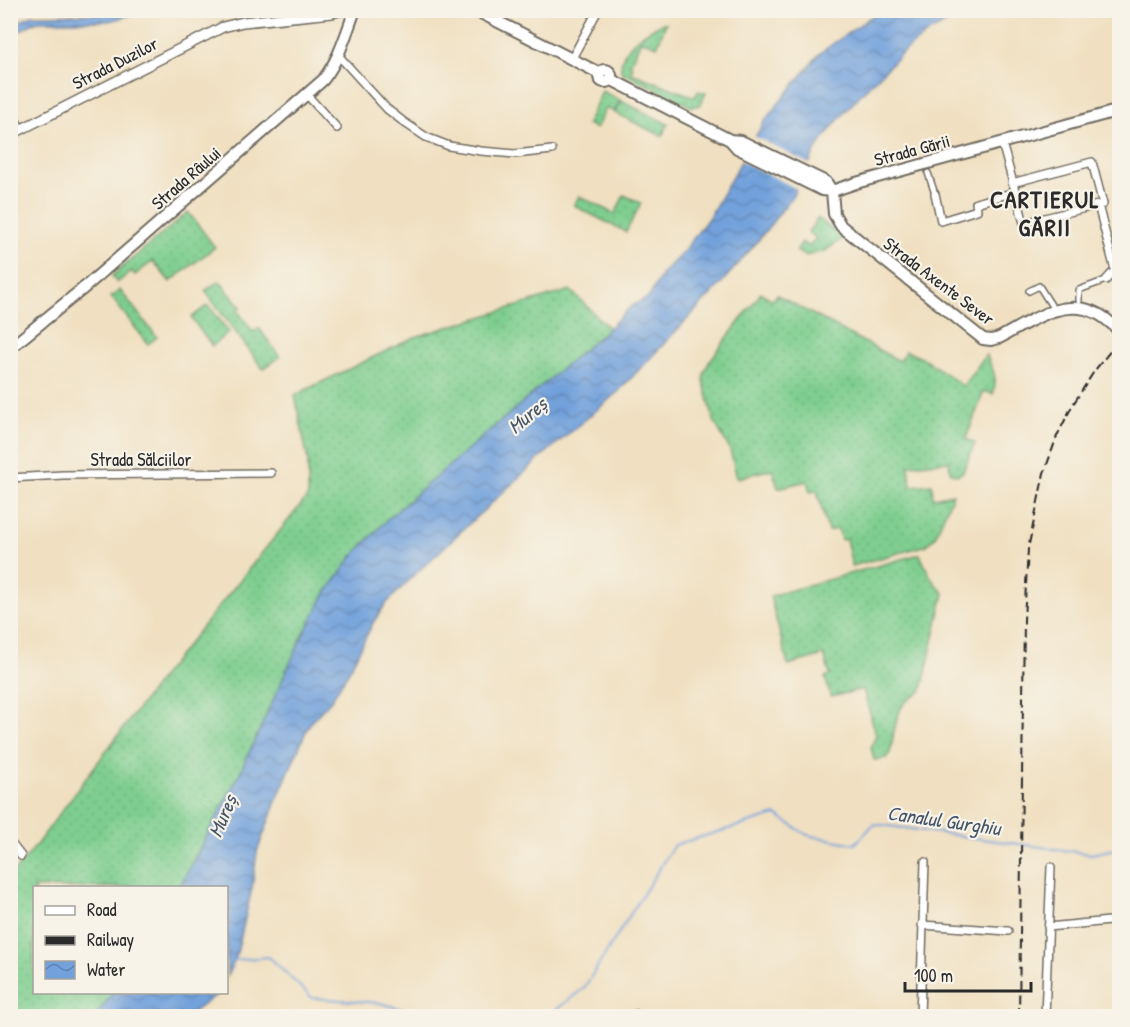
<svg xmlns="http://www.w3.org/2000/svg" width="1130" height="1027" font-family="'Patrick Hand',sans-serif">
  <defs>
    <pattern id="grass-dots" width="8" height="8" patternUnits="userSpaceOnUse" patternTransform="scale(1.5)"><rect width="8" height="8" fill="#7ece8f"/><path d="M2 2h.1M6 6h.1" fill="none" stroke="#6db17c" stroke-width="1.8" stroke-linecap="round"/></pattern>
    <pattern id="water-waves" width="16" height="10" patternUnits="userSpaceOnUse" patternTransform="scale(1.5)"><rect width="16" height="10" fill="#72a1db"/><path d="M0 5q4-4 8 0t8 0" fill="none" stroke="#5e83b2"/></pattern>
  </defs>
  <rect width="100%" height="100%" fill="#f7f3e8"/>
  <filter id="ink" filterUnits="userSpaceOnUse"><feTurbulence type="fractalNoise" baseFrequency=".0167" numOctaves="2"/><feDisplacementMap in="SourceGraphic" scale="12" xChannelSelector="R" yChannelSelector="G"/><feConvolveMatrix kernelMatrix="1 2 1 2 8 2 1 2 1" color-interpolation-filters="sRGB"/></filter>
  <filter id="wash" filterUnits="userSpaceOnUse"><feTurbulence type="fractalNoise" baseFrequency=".008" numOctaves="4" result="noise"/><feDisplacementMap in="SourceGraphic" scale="24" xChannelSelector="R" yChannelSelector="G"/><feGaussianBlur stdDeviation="1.35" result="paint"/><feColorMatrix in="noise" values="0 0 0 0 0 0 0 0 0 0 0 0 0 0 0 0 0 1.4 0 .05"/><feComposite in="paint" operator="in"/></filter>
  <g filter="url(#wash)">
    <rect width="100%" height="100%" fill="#f0e0c1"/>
    <!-- grass -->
    <path fill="url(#grass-dots)" stroke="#547c5d" stroke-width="1.5" d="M663 23H666L657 46 641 40 630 65 633 66 631 73 695 97 698 91 706 93 700 105 692 107 623 73 621 71C619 46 645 32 663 23Z
      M602 91 620 100 614 112 606 108 596 129 587 124Z
      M621 101 668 124 662 136 615 113Z
      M624 195 641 203 626 232 574 206 579 196 615 214Z
      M188 212 215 247 170 282 153 261 135 275 132 271 117 283 112 276Z
      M818 218 843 238 825 251 805 256 796 251 802 242 809 247 816 238 808 232Z
      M219 281 241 307 237 310 253 332 259 328 280 357 263 369 205 291Z
      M120 290 157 337 148 344 111 297Z
      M570 290 609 328 431 481 388 519 352 557 326 593 302 637 237 779 179 887 34 888V992L114 993 95 1016H11V875L28 856 160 679 308 496V461L295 395 415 337Z
      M761 293 773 300 777 295 899 361 906 351 926 360 963 386 986 355C993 368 998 379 993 394L984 391 966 439 975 443 963 472 957 475 950 472 949 461 909 465 911 486 932 484 933 498 953 494 935 537 927 545 852 566 846 539 841 540 838 529 828 531 817 491 810 492 807 481 778 488 772 469 737 478 730 450 714 421 703 379 705 371 709 362Z
      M208 305 229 332 212 346 191 318Z
      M920 554C926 569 932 582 944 593L922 690C917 696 908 698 903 705 895 716 893 740 890 753L886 758 874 760 871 747 876 735 863 689 831 697 825 677 830 675 824 655 788 665 770 596Z"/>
    <!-- water -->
    <path fill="url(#water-waves)" stroke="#4e6683" stroke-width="1.5" d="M115 10 146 11 109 21H41L35 22 11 36V25L33 15 105 14Z
      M879 11H970L928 33 903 52 861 94 833 126 817 148 792 197 757 242 718 287 618 392 540 458 410 579 385 605 373 623 350 669 332 699 311 722 307 729 275 804 257 852 252 888 238 949 235 960 227 977 226 888H179L237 779 302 637 326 593 352 557 388 519 431 481 609 328 630 307 649 297 662 274 684 251 709 217 765 120 820 53Z
      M114 992H218V993L215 996 188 1016H95Z"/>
    <!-- pier -->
    <path fill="#f0e0c1" d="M752 135 811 165 799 190 738 159Z"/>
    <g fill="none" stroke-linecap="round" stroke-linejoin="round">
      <!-- stream -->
      <path stroke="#72a1db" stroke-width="2" d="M234 960 269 957 312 998 380 1003 429 1016
        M548 1016 584 988 674 845 776 815 807 835 855 844 874 824 1091 854 1120 848"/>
    </g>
  </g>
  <g filter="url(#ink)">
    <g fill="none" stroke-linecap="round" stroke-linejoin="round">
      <!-- pedestrian casing -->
      <g stroke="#706a60" stroke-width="8">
        <path id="pedestrian" d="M928 173 935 194
          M1029 291 1039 286 1051 305
          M1079 301V290L1106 280"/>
      </g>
      <!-- minor casing -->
      <g stroke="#706a60" stroke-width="10">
        <path id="minor" d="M338 55 387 109 405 123 426 137 449 146 481 151 515 154 552 150
          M571 60 598 10
          M307 95 337 128
          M10 109 21 130
          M1002 143 1024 223 1098 205 1115 270 1120 269
          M1012 183 1092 162 1103 204 1098 205
          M935 194 941 221 977 210 976 203 1015 192
          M1106 280 1115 270
          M10 478 63 475 271 473
          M10 842 21 856
          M922 925 1008 931
          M1048 927 1120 920
          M636 1014V1016
          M920 1016 925 862
          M1045 1016 1051 867"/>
      </g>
      <!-- tertiary casing -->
      <g stroke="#706a60" stroke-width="12">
        <path id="tertiary" d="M10 135 223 27 243 22 332 13 342 10"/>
      </g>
      <!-- secondary casing -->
      <g stroke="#706a60" stroke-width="14">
        <path id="secondary" d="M475 10 599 73
          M599 76a6 6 0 1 1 12 0a6 6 0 1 1-12 0Z
          M610 79 730 140 741 141 826 182 832 191
          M730 140 737 148 822 190 832 191 856 183 1120 110
          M832 191 834 214 841 226 983 339 991 340 999 338C1028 323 1064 295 1098 314 1106 318 1113 325 1120 331
          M10 348 85 287 323 80C339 60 346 34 355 10"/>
      </g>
      <!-- pedestrian -->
      <use href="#pedestrian" stroke="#fff" stroke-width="5"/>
      <!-- minor -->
      <use href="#minor" stroke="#fff" stroke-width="7"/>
      <!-- tertiary -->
      <use href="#tertiary" stroke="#fff" stroke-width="9"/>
      <!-- secondary -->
      <use href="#secondary" stroke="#fff" stroke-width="10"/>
      <!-- rail -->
      <path stroke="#2b2b2b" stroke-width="2" stroke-dasharray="9 4.5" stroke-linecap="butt" d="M1019 1016 1024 620 1028 549 1044 473 1057 436 1072 406 1095 370 1120 339"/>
    </g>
  </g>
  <g text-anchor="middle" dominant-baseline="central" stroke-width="4.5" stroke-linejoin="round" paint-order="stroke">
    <!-- street labels -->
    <g font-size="18" fill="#2b2b2b" stroke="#f7f3e8">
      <text transform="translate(115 63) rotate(-27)">Strada Duzilor</text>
      <text transform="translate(912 150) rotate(-15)">Strada Gării</text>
      <text transform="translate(186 178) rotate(-41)">Strada Râului</text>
      <text transform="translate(939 281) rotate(37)">Strada Axente Sever</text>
      <text x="141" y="459">Strada Sălciilor</text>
    </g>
    <!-- water labels -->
    <g font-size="20" font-style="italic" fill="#445469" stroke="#f7f3e8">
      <text transform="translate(527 415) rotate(-40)">Mureș</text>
      <text transform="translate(222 816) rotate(-67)">Mureș</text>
      <text transform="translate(944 820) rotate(8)">Canalul Gurghiu</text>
    </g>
    <!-- district labels -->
    <g font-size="24" font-weight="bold" letter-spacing="1.5" fill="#2b2b2b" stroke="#f7f3e8">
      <text x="1045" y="199">CARTIERUL<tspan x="1045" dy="28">GĂRII</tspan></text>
    </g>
  </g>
  <!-- margin -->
  <rect width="1130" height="1027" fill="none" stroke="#f7f3e8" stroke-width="36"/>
  <!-- legend -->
  <rect x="33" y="886" width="195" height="108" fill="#f7f3e8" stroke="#a5a39c" stroke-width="1.5"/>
  <rect x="45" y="906" width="30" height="9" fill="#ffffff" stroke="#a5a39c" stroke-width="1.5"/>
  <text x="87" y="916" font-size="18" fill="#2b2b2b">Road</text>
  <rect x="45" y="936" width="30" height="9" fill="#2b2b2b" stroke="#a5a39c" stroke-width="1.5"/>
  <text x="87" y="946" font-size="18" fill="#2b2b2b">Railway</text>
  <rect x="45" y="961" width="30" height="18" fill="url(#water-waves)" stroke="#a5a39c" stroke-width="1.5"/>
  <text x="87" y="976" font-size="18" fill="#2b2b2b">Water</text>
  <!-- scale -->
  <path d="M905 982v9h126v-9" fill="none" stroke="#2b2b2b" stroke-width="3"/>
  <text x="914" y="982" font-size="18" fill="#2b2b2b" stroke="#f7f3e8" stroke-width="4.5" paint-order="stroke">100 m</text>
</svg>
